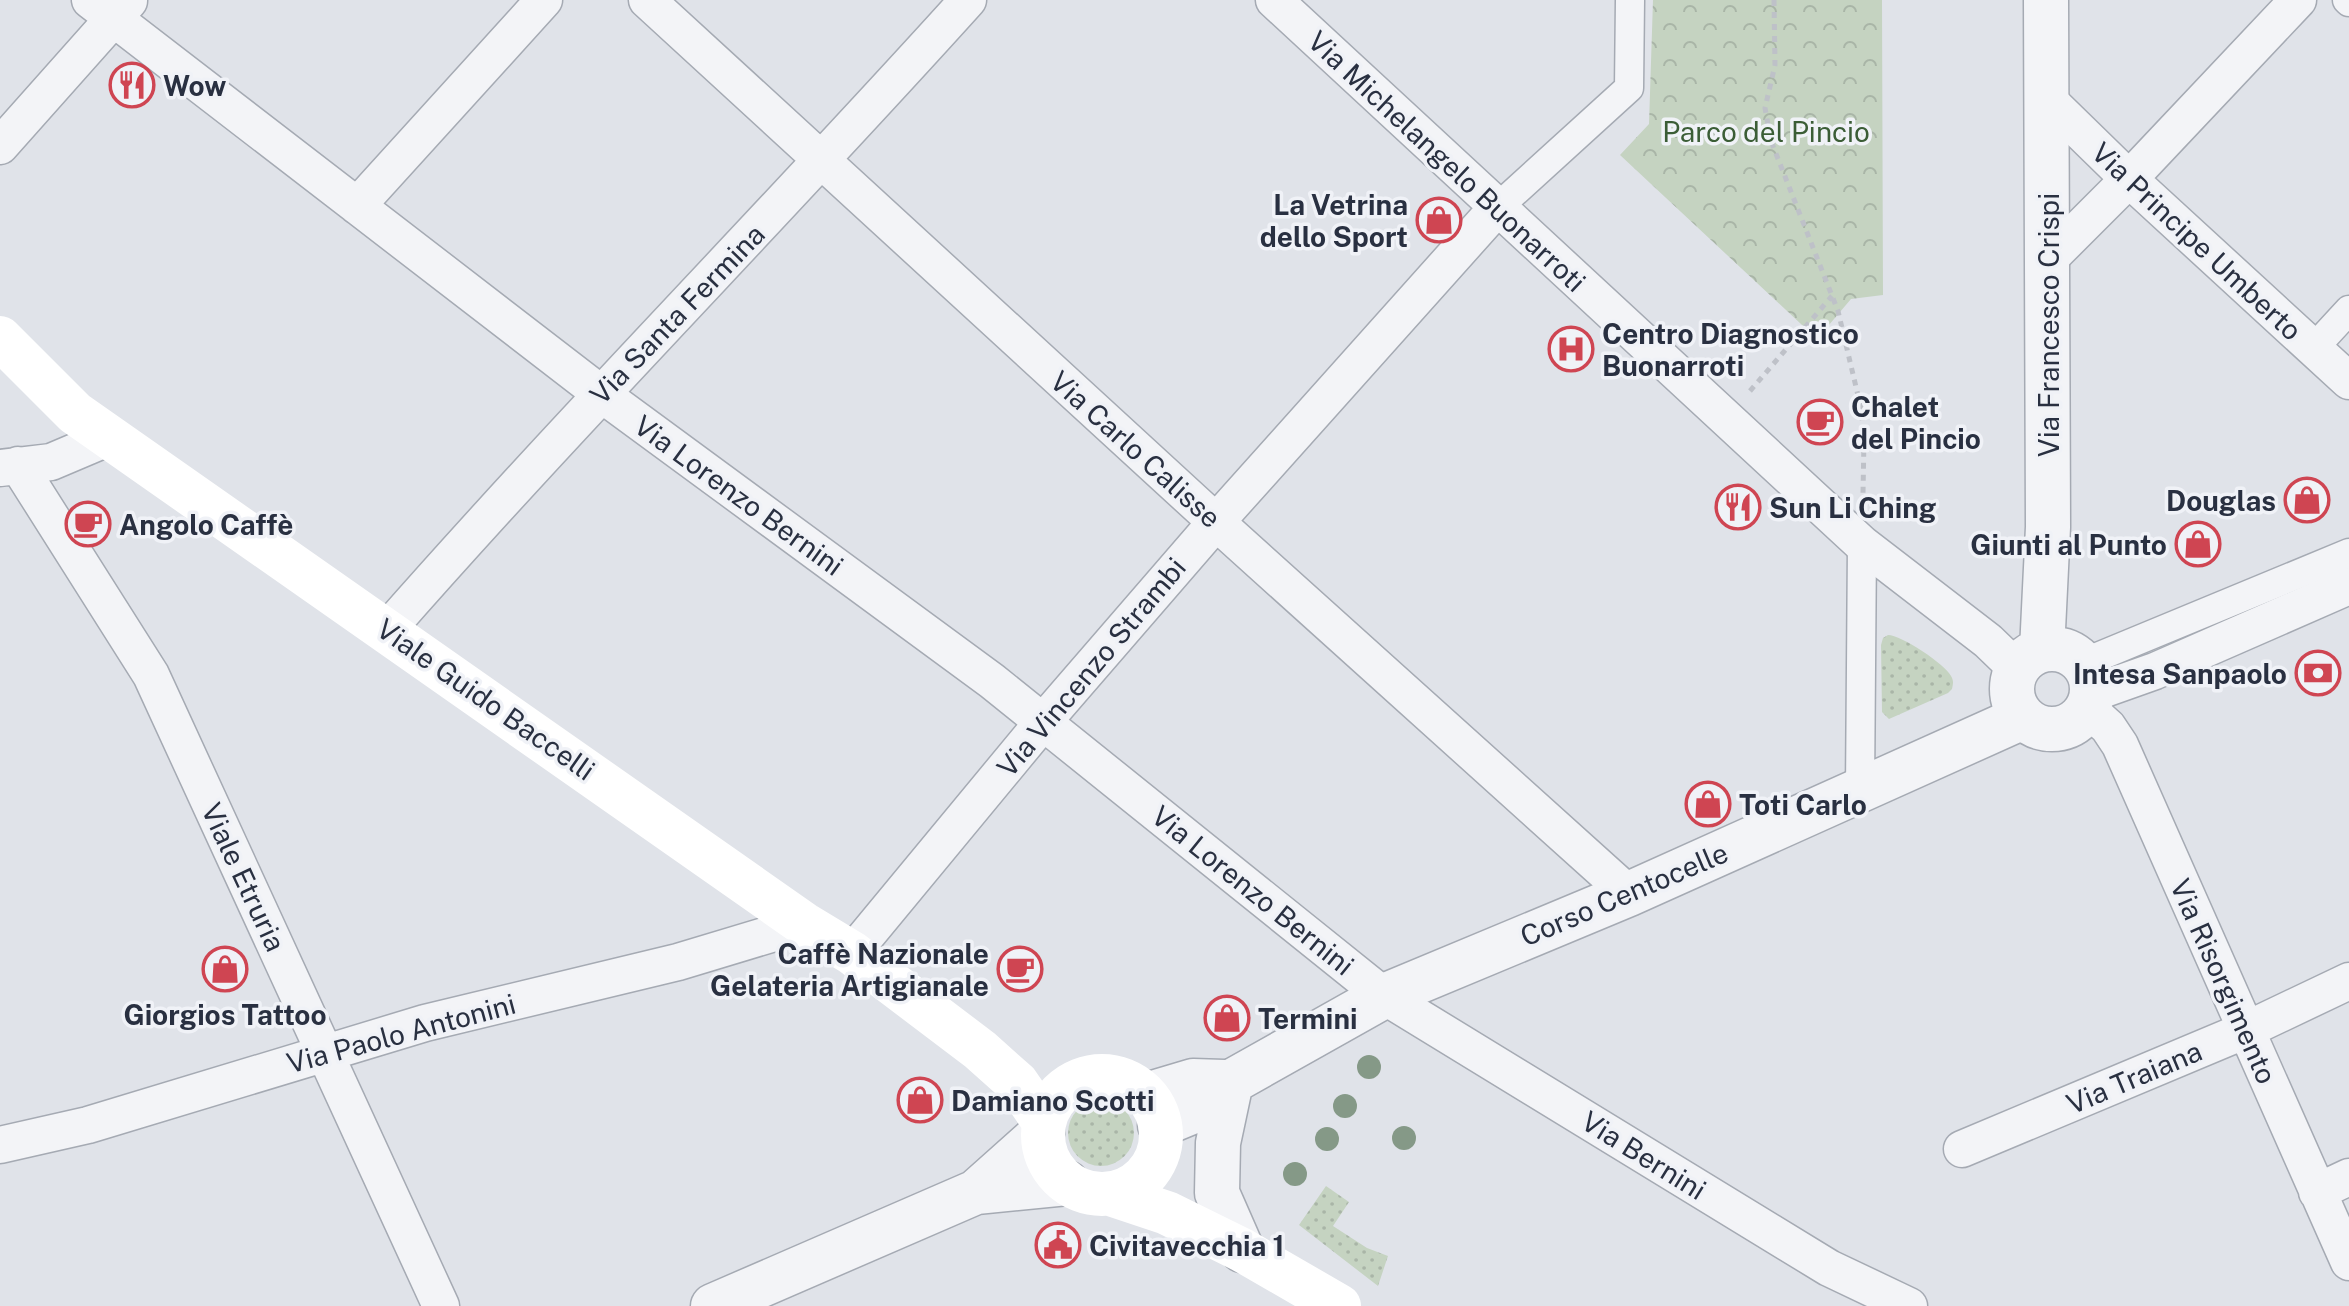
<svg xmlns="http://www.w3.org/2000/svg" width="2349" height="1306" font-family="'Public Sans',sans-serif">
  <defs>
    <pattern id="grass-dots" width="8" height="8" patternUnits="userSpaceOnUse" patternTransform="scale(2)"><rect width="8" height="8" fill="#c5d3c1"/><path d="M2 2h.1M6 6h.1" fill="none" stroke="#a9b5a7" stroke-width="1.8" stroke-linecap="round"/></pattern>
    <pattern id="park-crowns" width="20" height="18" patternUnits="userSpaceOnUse" patternTransform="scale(2)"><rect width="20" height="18" fill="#c5d3c1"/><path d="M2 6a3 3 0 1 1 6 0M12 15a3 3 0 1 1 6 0" fill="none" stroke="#a9b5a7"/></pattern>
  </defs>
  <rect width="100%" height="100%" fill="#e0e3e9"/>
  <!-- grass -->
  <path fill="url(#grass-dots)" d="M1888 635C1901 635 1945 664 1951 676 1954 681 1953 684 1952 689L1948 693 1889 719 1882 712 1881 645 1883 638Z
    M1068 1133a33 33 0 1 1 66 0a33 33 0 1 1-66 0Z
    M1326 1186 1349 1202 1333 1226 1367 1248 1388 1256 1378 1286 1299 1225Z"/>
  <!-- park -->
  <path fill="url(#park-crowns)" d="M1653 0H1882L1883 295 1851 299 1817 339 1620 155 1649 124Z"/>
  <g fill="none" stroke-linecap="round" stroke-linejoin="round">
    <!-- pedestrian casing -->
    <g stroke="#a5aab3" stroke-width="31">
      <path id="pedestrian" d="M2347 0 2349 2
        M1497 208 1629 88 1630 0
        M2313 349 2349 310
        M2083 663 2349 553
        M1860 789 1862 544"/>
    </g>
    <!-- minor casing -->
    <g stroke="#a5aab3" stroke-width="39">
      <path id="minor" d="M90 0 600 393 992 681 1384 996 1829 1268 1909 1306
        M647 0 1216 522 1629 894
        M1274 0 1862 544 1988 641 2017 669
        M2047 99 2129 179 2349 381
        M0 146 129 1
        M357 206 544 0
        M2049 259 2129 179 2298 0
        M18 465 151 675 441 1306
        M0 468 51 462 110 437
        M387 630C576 415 777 212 968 0
        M2093 693 2155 671 2349 586
        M2088 709 2108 727 2120 745 2349 1262
        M852 953 1043 722 1216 522 1497 208
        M0 1145 88 1125 425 1023 678 962 804 924
        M1962 1149 2246 1030 2349 981
        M2317 1192 2349 1177"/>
    </g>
    <!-- tertiary casing -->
    <g stroke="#a5aab3" stroke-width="47">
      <path id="tertiary" d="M2012 689a40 40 0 1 1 80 0a40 40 0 1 1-80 0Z
        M2042 650 2048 527 2046 0
        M1231 1082 1218 1143 1217 1193 1242 1250
        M1146 1095 1193 1081 1224 1082
        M1160 1125 1201 1108 1231 1082 1384 996 1629 894 2023 717
        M976 1192 1067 1183
        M713 1306 976 1192 1042 1133"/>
    </g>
    <!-- path -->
    <path stroke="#bec1c8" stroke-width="5" stroke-dasharray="6 6" stroke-linecap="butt" d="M1774 0 1775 65 1765 108 1771 141 1838 311 1861 408 1864 439 1863 493
      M1750 391 1832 296"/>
    <!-- pedestrian -->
    <use href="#pedestrian" stroke="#f3f4f7" stroke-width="28"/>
    <!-- minor -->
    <use href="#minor" stroke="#f3f4f7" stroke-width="36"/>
    <!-- tertiary -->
    <use href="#tertiary" stroke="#f3f4f7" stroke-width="44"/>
    <!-- secondary -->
    <path stroke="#fff" stroke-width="44" d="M0 338 75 413 804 924 852 953 980 1050 1017 1083 1044 1122
      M1043 1135a59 59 0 1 1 118 0a59 59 0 1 1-118 0Z
      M1110 1194 1167 1213 1242 1250 1339 1306"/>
  </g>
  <!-- trees -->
  <g fill="#859987">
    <circle cx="1369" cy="1067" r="12"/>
    <circle cx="1345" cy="1106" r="12"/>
    <circle cx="1404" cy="1138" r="12"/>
    <circle cx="1327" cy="1139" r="12"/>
    <circle cx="1295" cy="1174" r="12"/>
  </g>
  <!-- icons -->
  <defs>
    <g id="restaurant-ring" transform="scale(2.3)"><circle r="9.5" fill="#f0f2f7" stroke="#cf4552" stroke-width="1.5"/><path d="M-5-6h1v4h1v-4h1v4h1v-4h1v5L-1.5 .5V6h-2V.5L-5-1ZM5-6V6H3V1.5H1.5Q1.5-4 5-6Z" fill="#cf4552"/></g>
    <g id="shop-ring" transform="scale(2.3)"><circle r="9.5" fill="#f0f2f7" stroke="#cf4552" stroke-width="1.5"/><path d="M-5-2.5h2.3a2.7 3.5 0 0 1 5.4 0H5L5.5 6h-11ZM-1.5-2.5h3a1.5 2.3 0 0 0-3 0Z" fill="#cf4552"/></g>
    <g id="hospital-ring" transform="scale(2.3)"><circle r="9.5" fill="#f0f2f7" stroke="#cf4552" stroke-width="1.5"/><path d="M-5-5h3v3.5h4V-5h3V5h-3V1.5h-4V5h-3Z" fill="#cf4552"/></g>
    <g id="cafe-ring" transform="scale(2.3)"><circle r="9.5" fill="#f0f2f7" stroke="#cf4552" stroke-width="1.5"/><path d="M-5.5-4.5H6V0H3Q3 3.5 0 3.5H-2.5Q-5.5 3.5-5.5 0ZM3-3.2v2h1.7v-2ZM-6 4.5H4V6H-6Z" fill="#cf4552"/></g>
    <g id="bank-ring" transform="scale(2.3)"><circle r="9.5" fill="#f0f2f7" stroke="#cf4552" stroke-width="1.5"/><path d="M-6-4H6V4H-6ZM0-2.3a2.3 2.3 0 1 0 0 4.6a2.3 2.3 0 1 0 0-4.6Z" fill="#cf4552"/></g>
    <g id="civic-ring" transform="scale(2.3)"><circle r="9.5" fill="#f0f2f7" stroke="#cf4552" stroke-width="1.5"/><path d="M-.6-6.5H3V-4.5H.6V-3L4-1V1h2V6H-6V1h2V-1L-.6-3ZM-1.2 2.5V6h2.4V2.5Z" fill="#cf4552"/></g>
  </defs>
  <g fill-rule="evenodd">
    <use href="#restaurant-ring" x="132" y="85"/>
    <use href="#shop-ring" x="1439" y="220"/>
    <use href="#hospital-ring" x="1571" y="349"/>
    <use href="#cafe-ring" x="1820" y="422"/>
    <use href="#shop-ring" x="2307" y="500"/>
    <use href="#restaurant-ring" x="1738" y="507"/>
    <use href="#cafe-ring" x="88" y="524"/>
    <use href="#shop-ring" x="2198" y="544"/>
    <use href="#bank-ring" x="2318" y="673"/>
    <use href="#shop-ring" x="1708" y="804"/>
    <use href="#shop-ring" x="225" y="969"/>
    <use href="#cafe-ring" x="1020" y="969"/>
    <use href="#shop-ring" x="1227" y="1018"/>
    <use href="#shop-ring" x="920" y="1100"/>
    <use href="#civic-ring" x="1058" y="1245"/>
  </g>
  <g text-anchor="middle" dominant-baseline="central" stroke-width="7" stroke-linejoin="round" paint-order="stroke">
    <!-- poi labels -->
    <g font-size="28" font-weight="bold" fill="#293041" stroke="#f0f2f7" text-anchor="start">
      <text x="163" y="85">Wow</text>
      <text x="1408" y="204" text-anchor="end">La Vetrina<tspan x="1408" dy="32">dello Sport</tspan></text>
      <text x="1602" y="333">Centro Diagnostico<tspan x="1602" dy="32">Buonarroti</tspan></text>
      <text x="1851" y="406">Chalet<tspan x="1851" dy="32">del Pincio</tspan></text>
      <text x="2276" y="500" text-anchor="end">Douglas</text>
      <text x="1769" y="507">Sun Li Ching</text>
      <text x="119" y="524">Angolo Caffè</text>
      <text x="2167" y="544" text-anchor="end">Giunti al Punto</text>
      <text x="2287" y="673" text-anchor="end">Intesa Sanpaolo</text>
      <text x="1739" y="804">Toti Carlo</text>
      <text x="989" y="953" text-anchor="end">Caffè Nazionale<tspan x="989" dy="32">Gelateria Artigianale</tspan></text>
      <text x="225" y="1014" text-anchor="middle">Giorgios Tattoo</text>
      <text x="1258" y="1018">Termini</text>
      <text x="951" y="1100">Damiano Scotti</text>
      <text x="1089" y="1245">Civitavecchia 1</text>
    </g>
    <!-- park labels -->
    <g font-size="28" fill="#3b5d36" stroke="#f0f2f7">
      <text x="1766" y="131">Parco del Pincio</text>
    </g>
    <!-- street labels -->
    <g font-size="28" fill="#293041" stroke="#f0f2f7">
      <text transform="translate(1447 161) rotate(43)">Via Michelangelo Buonarroti</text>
      <text transform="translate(2197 241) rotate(43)">Via Principe Umberto</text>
      <text transform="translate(677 314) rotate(-46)">Via Santa Fermina</text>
      <text transform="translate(2048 325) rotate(-90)">Via Francesco Crispi</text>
      <text transform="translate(1136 449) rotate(42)">Via Carlo Calisse</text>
      <text transform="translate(739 495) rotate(36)">Via Lorenzo Bernini</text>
      <text transform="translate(1091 667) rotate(-50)">Via Vincenzo Strambi</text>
      <text transform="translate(486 699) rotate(35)">Viale Guido Baccelli</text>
      <text transform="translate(244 877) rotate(65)">Viale Etruria</text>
      <text transform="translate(1253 890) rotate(39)">Via Lorenzo Bernini</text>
      <text transform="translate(1624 894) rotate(-23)">Corso Centocelle</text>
      <text transform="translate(2224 981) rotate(66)">Via Risorgimento</text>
      <text transform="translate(401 1033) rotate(-15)">Via Paolo Antonini</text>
      <text transform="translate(2134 1077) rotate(-23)">Via Traiana</text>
      <text transform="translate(1644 1155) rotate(32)">Via Bernini</text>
    </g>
  </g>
</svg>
